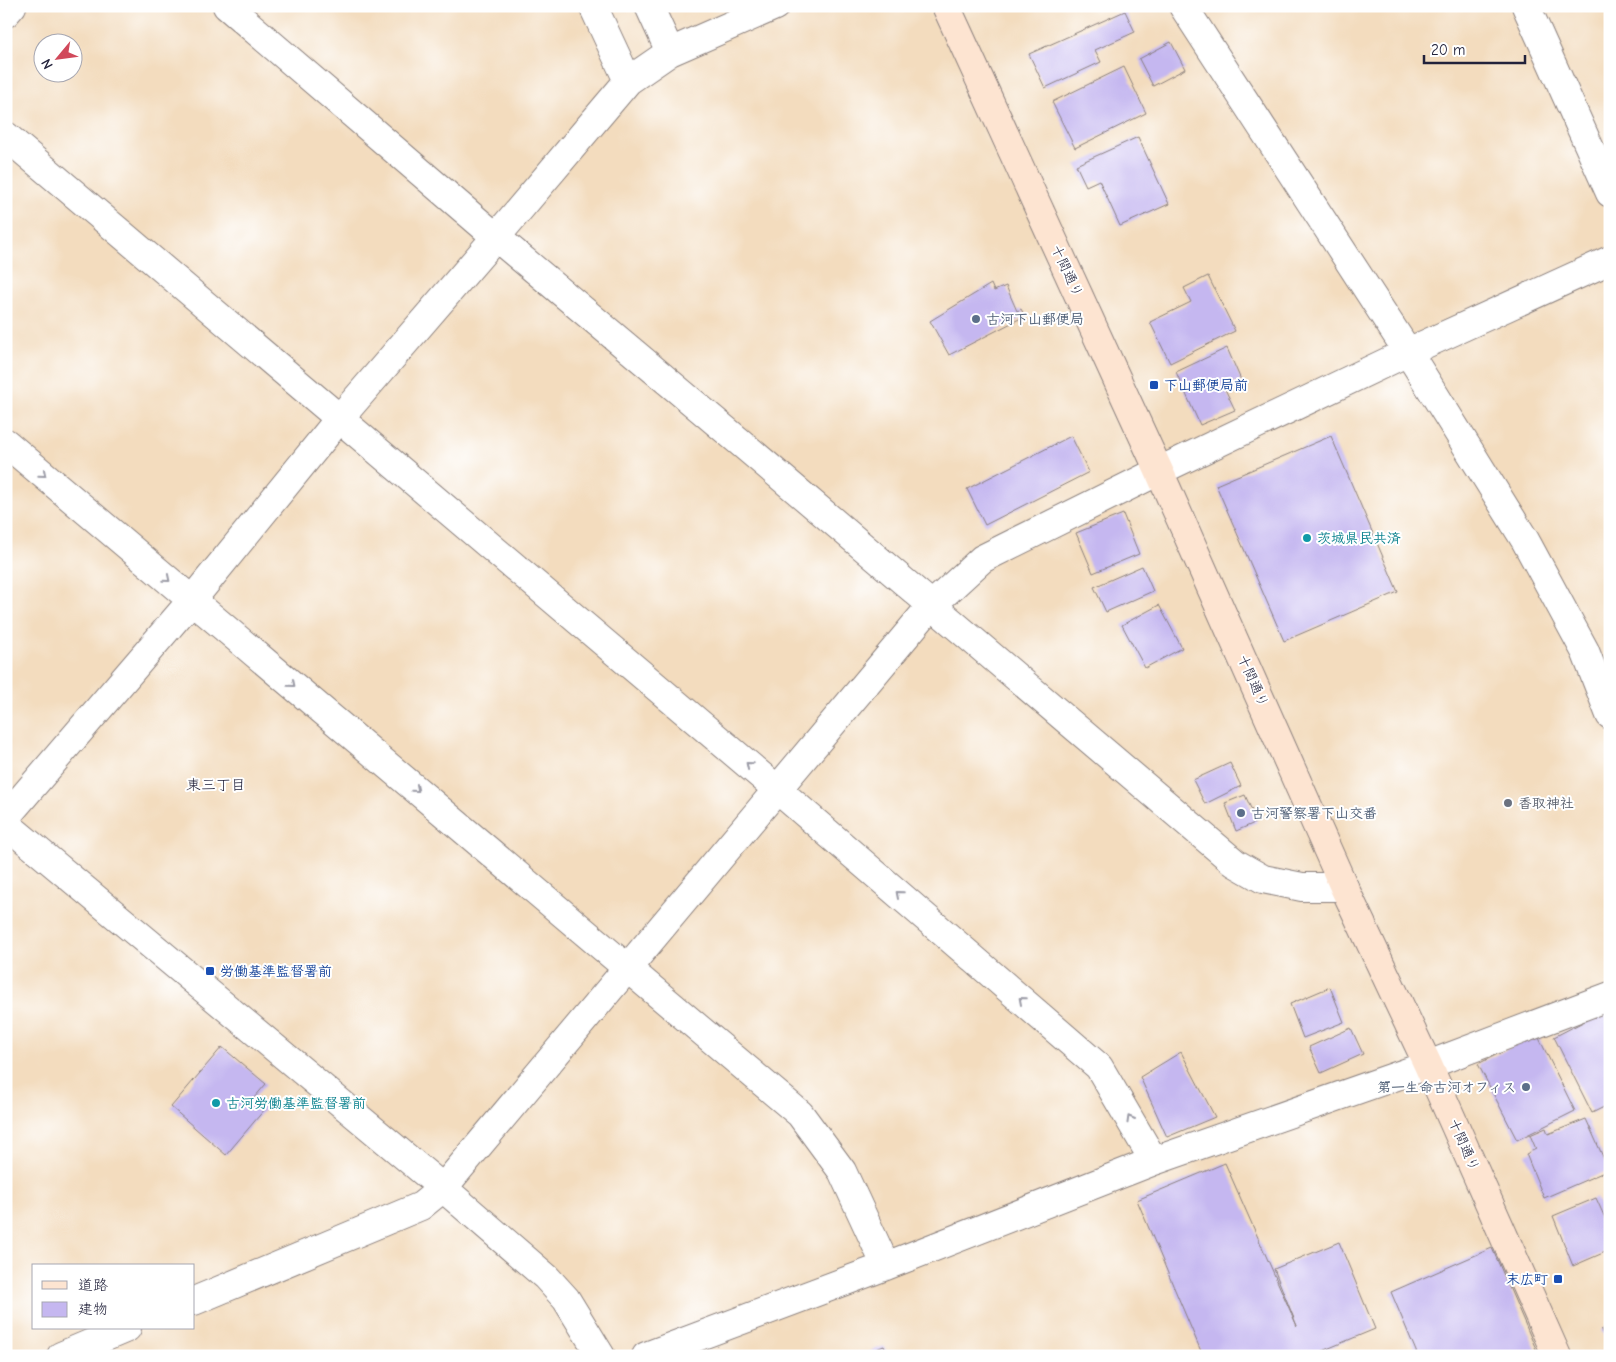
<svg xmlns="http://www.w3.org/2000/svg" width="1616" height="1362" font-family="'Comic Neue','Klee One',sans-serif">
  <rect width="100%" height="100%" fill="#fff"/>
  <filter id="ink" filterUnits="userSpaceOnUse"><feTurbulence type="fractalNoise" baseFrequency=".02" numOctaves="2"/><feDisplacementMap in="SourceGraphic" scale="10" xChannelSelector="R" yChannelSelector="G"/><feConvolveMatrix kernelMatrix="1 2 1 2 8 2 1 2 1" color-interpolation-filters="sRGB"/></filter>
  <filter id="wash" filterUnits="userSpaceOnUse"><feTurbulence type="fractalNoise" baseFrequency=".0096" numOctaves="4" result="noise"/><feDisplacementMap in="SourceGraphic" scale="20" xChannelSelector="R" yChannelSelector="G"/><feGaussianBlur stdDeviation="1.12" result="paint"/><feColorMatrix in="noise" values="0 0 0 0 0 0 0 0 0 0 0 0 0 0 0 0 0 1.4 0 .05"/><feComposite in="paint" operator="in"/></filter>
  <g filter="url(#wash)">
    <rect width="100%" height="100%" fill="#f3dcbe"/>
    <g id="blocks">
      <!-- building -->
      <path fill="#c5b7f0" d="M1125 11 1135 32 1095 50 1101 62 1045 88 1029 54Z
        M1171 42 1185 69 1153 86 1139 59Z
        M1124 67 1146 113 1075 148 1052 102Z
        M1138 137 1169 204 1120 226 1099 180 1086 186 1076 165Z
        M1208 276 1235 331 1170 363 1150 322 1191 302 1184 288Z
        M991 284 994 291 1006 286 1017 311 1021 309 1025 316 949 355 930 321Z
        M1227 348 1241 380 1224 387 1235 410 1200 425 1176 372Z
        M1071 436 1089 472 985 525 967 489Z
        M1331 436 1398 592 1284 641 1216 485Z
        M1123 514 1139 554 1093 573 1076 533Z
        M1142 566 1153 591 1106 612 1094 587Z
        M1159 605 1182 648 1145 668 1122 625Z
        M1230 763 1241 786 1205 804 1193 780Z
        M1245 795 1257 822 1236 831 1225 803Z
        M1330 987 1344 1022 1303 1038 1290 1004Z
        M1610 1008V1104L1592 1113 1554 1037Z
        M1351 1028 1363 1054 1321 1073 1309 1047Z
        M1537 1034 1575 1111 1517 1140 1478 1064Z
        M222 1047 266 1084 253 1099 265 1109 226 1155 171 1107Z
        M1181 1052 1215 1117 1167 1137 1140 1077Z
        M1586 1119 1609 1170 1544 1198 1526 1154 1536 1149 1530 1135 1546 1128 1548 1134Z
        M1225 1163 1297 1326 1274 1269 1339 1242 1375 1329 1310 1356H1203L1137 1200Z
        M1596 1198 1605 1218 1610 1216V1250L1573 1266 1553 1216Z
        M1492 1248 1539 1356H1418L1391 1292Z
        M1610 1326V1348L1601 1330Z
        M884 1346 888 1356H859Z"/>
    </g>
  </g>
  <g filter="url(#ink)">
    <use href="#blocks" fill-opacity="0" stroke="#8a7f7c" stroke-width="1"/>
    <g fill="none" stroke-linecap="round" stroke-linejoin="round">
      <!-- street casing -->
      <g stroke="#8a7f7c" stroke-width="30">
        <path id="street" d="M227 6 496 237 741 443 1235 863 1263 879 1302 887H1344
          M593 6 628 81
          M649 6 670 52
          M1183 6 1408 352 1525 540 1585 651 1610 715
          M1526 6 1610 193
          M6 13 12 6
          M6 136 778 790 1099 1067 1154 1161
          M6 443 800 1114 842 1171 886 1266
          M6 817 192 600 339 419 496 237 628 81 670 52 775 6
          M6 824 443 1188 546 1277 566 1299 601 1356
          M194 1301 421 1206 443 1188 931 606 982 559 1159 471 1408 352 1610 260
          M61 1356 127 1328
          M646 1356 886 1266 1154 1161 1428 1065 1610 996"/>
      </g>
      <!-- secondary casing -->
      <g stroke="#8a7f7c" stroke-width="30">
        <path id="secondary" d="M946 6 1159 471 1344 887 1428 1065 1557 1356"/>
      </g>
      <!-- street -->
      <use href="#street" stroke="#fff" stroke-width="28"/>
      <!-- secondary -->
      <use href="#secondary" stroke="#fde4d1" stroke-width="28"/>
    </g>
    <!-- one-way arrows -->
    <defs><path id="oneway-chevron" d="M-2-3.5L2.5 0L-2 3.5" fill="none" stroke-width="1.6" stroke-linecap="round" stroke-linejoin="round" transform="scale(1.25)"/></defs>
    <g stroke="#9c9ca7">
      <use href="#oneway-chevron" transform="translate(43 474) rotate(40)"/>
      <use href="#oneway-chevron" transform="translate(167 579) rotate(40)"/>
      <use href="#oneway-chevron" transform="translate(292 684) rotate(40)"/>
      <use href="#oneway-chevron" transform="translate(749 765) rotate(-140)"/>
      <use href="#oneway-chevron" transform="translate(416 789) rotate(40)"/>
      <use href="#oneway-chevron" transform="translate(899 894) rotate(-139)"/>
      <use href="#oneway-chevron" transform="translate(1022 1000) rotate(-139)"/>
      <use href="#oneway-chevron" transform="translate(1130 1119) rotate(-120)"/>
    </g>
  </g>
  <!-- markers -->
  <g fill="#5c6f8a" stroke="#fff" stroke-width="2">
    <circle cx="976" cy="319" r="5"/>
    <circle cx="1241" cy="813" r="5"/>
    <circle cx="1526" cy="1087" r="5"/>
  </g>
  <g fill="#1a4fb4" stroke="#fff" stroke-width="2">
    <rect x="1149" y="380" width="10" height="10" rx="2.5"/>
    <rect x="205" y="966" width="10" height="10" rx="2.5"/>
    <rect x="1553" y="1274" width="10" height="10" rx="2.5"/>
  </g>
  <g fill="#0f9aa8" stroke="#fff" stroke-width="2">
    <circle cx="1307" cy="538" r="5"/>
    <circle cx="216" cy="1103" r="5"/>
  </g>
  <circle fill="#6b7280" stroke="#fff" stroke-width="2" cx="1508" cy="803" r="5"/>
  <g text-anchor="middle" dominant-baseline="central" stroke-width="4" stroke-linejoin="round" paint-order="stroke">
    <!-- street labels -->
    <g font-size="14" fill="#22223b" stroke="#fff">
      <text transform="translate(1067 271) rotate(65)">十間通り</text>
      <text transform="translate(1253 681) rotate(66)">十間通り</text>
      <text transform="translate(1464 1145) rotate(66)">十間通り</text>
    </g>
    <!-- service labels -->
    <g font-size="14" font-weight="bold" fill="#4e5e75" stroke="#fff" text-anchor="start">
      <text x="986" y="319">古河下山郵便局</text>
      <text x="1251" y="813">古河警察署下山交番</text>
      <text x="1516" y="1087" text-anchor="end">第一生命古河オフィス</text>
    </g>
    <!-- transit labels -->
    <g font-size="14" font-weight="bold" fill="#164399" stroke="#fff" text-anchor="start">
      <text x="1164" y="385">下山郵便局前</text>
      <text x="220" y="971">労働基準監督署前</text>
      <text x="1548" y="1279" text-anchor="end">末広町</text>
    </g>
    <!-- culture labels -->
    <g font-size="14" font-weight="bold" fill="#0d838f" stroke="#fff" text-anchor="start">
      <text x="1317" y="538">茨城県民共済</text>
      <text x="226" y="1103">古河労働基準監督署前</text>
    </g>
    <!-- worship labels -->
    <g font-size="14" font-weight="bold" fill="#5b616d" stroke="#fff" text-anchor="start">
      <text x="1518" y="803">香取神社</text>
    </g>
    <!-- neighbourhood labels -->
    <g font-size="15" fill="#22223b" stroke="#fff">
      <text x="216" y="785">東三丁目</text>
    </g>
  </g>
  <!-- margin -->
  <rect width="1616" height="1362" fill="none" stroke="#fff" stroke-width="25"/>
  <!-- legend -->
  <rect x="32" y="1264" width="162" height="65" fill="#ffffff" stroke="#a7a7b1"/>
  <rect x="42" y="1281" width="25" height="8" fill="#fde4d1" stroke="#a7a7b1"/>
  <text x="78" y="1290" font-size="15" fill="#22223b">道路</text>
  <rect x="42" y="1302" width="25" height="15" fill="#c5b7f0" stroke="#a7a7b1"/>
  <text x="78" y="1314" font-size="15" fill="#22223b">建物</text>
  <!-- north arrow -->
  <g transform="translate(58 58) rotate(241)"><circle r="24" fill="#ffffff" stroke="#a7a7b1"/>
  <path d="M0-4L9 19L0 12L-9 19Z" fill="#d1495b"/>
  <text y="-8" font-size="14" font-weight="bold" text-anchor="middle" fill="#22223b">N</text>
  </g>
  <!-- scale -->
  <path d="M1424 55v8h101v-8" fill="none" stroke="#22223b" stroke-width="2.5"/>
  <text x="1431" y="55" font-size="15" fill="#22223b" stroke="#ffffff" stroke-width="4" paint-order="stroke">20 m</text>
</svg>
